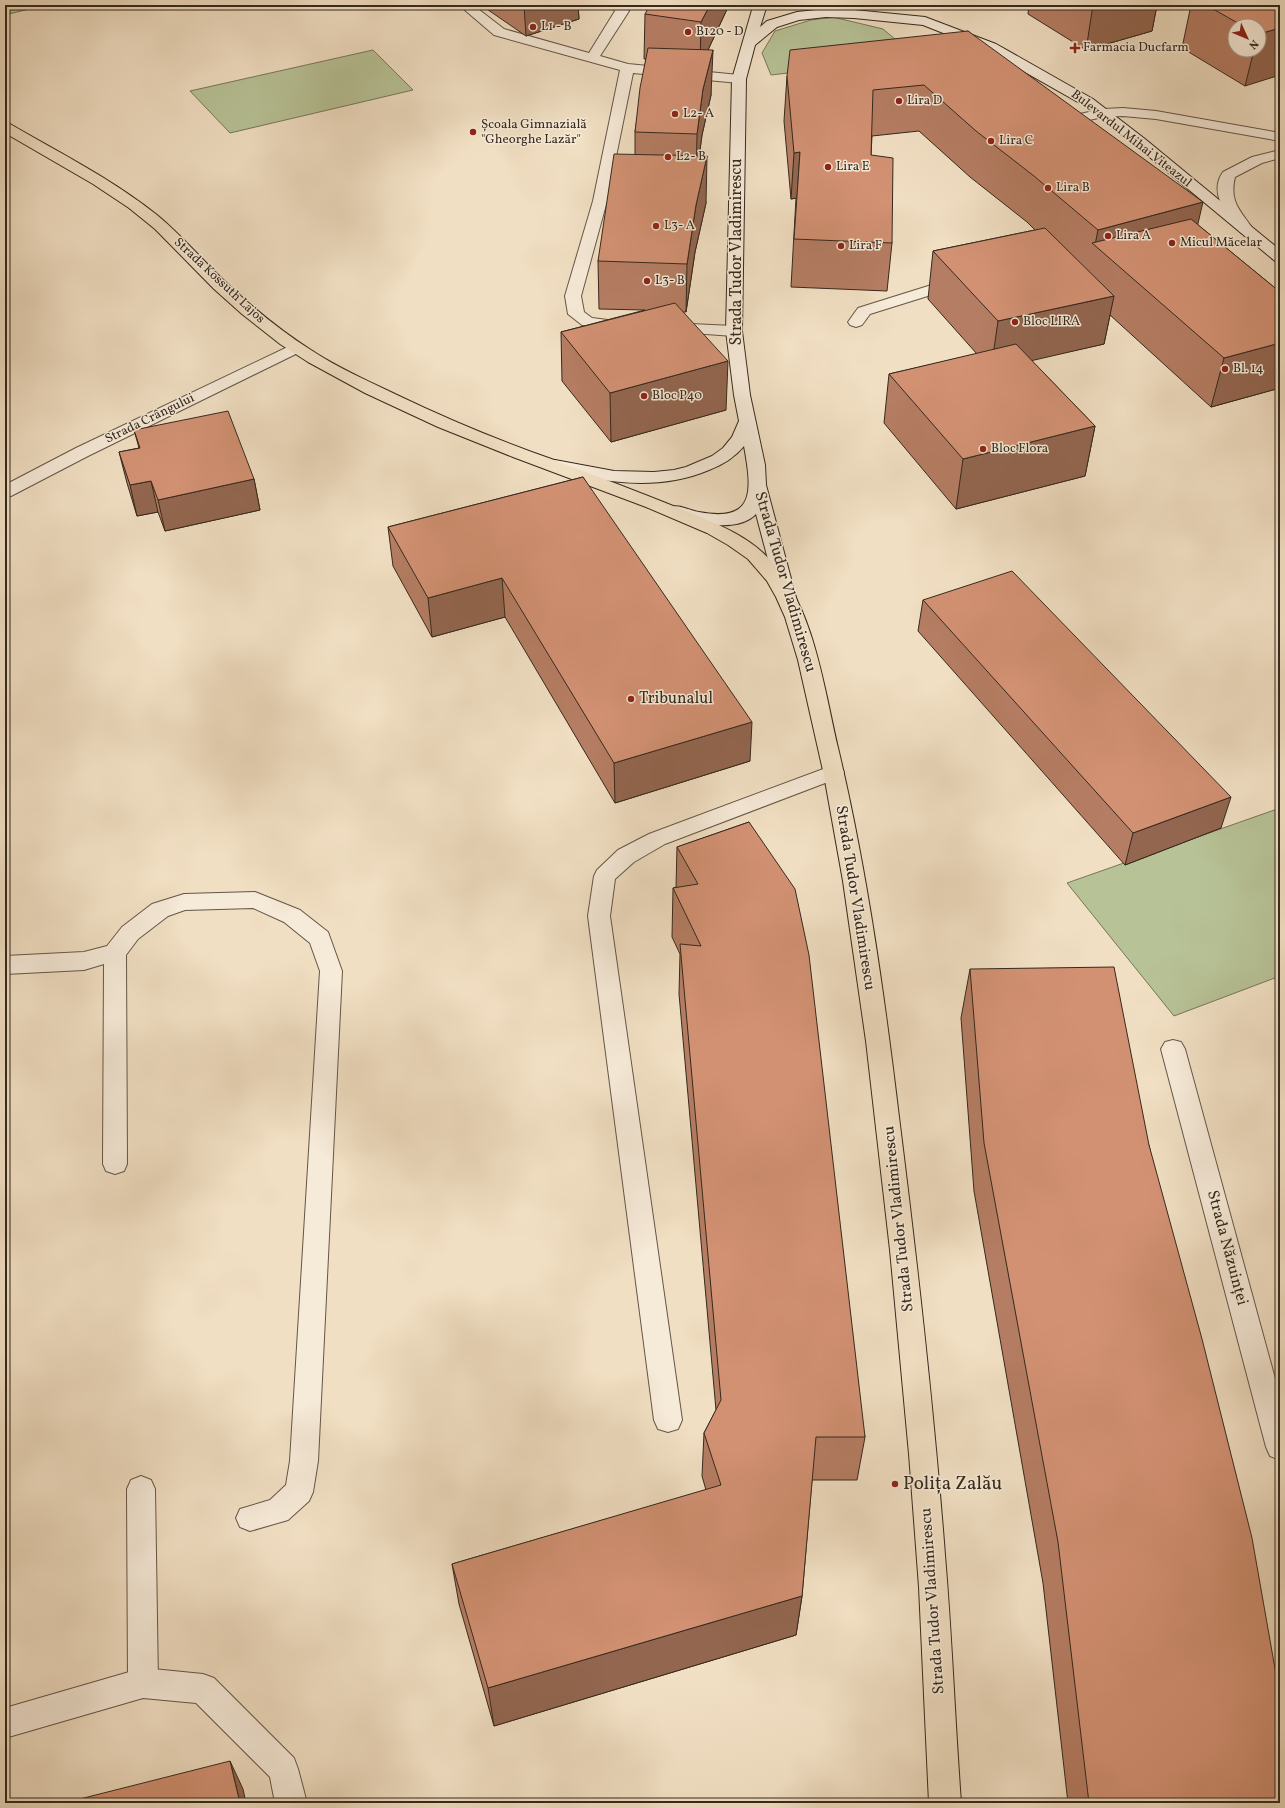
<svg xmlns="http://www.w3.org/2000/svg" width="1285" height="1808" font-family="Vollkorn,serif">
  <rect width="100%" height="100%" fill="#f1dfc3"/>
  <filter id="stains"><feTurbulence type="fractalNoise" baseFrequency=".005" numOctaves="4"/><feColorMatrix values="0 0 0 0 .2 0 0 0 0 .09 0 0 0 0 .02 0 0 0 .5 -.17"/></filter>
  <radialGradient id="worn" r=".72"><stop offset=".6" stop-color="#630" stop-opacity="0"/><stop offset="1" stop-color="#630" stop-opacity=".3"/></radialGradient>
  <!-- green -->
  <path fill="#b7c296" stroke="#767659" d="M5 5H45L5 15Z
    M833 17 883 29 895 39 923 57 771 75 762 53 775 31 811 20Z
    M373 50 413 90 230 133 190 91Z
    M1280 808V976L1174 1016 1067 883Z"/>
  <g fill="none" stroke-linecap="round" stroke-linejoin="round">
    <!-- service casing -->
    <g stroke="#645646" stroke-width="2">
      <path id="service" d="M255 892 300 910 328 932 342 971 318 1461 313 1492 309 1501 288 1520 250 1531 240 1527 236 1518 240 1509 270 1500 286 1485 290 1461 320 971 310 943 284 922 253 908 185 910 168 916 138 939 126 955 127 1164 124 1171 115 1174 106 1171 103 1164 104 964 84 970 5 974V956L84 952 107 946 122 927 152 904 184 894Z
        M141 1476 151 1480 155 1489 158 1683 154 1694 143 1698 132 1694 128 1683 127 1489 131 1480Z"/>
    </g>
    <!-- minor casing -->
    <g stroke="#645646" stroke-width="2">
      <path id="minor" d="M459 5H473L504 29 589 53 615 11 611 5H624L629 11 600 56 628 64 739 75 744 76 746 79 744 82 739 83 633 73 607 201 581 296 584 312 592 318 631 323 633 326 631 329 625 331 582 325 568 314 565 296 593 201 620 70 494 35Z
        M957 277 963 279 965 282 963 285 870 314 862 325 856 327 850 325 848 322 858 308Z
        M669 323 734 326 740 328 742 331 740 334 734 336 663 331 661 328 663 325Z
        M296 343 302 345 304 348 302 351 88 456 11 496 5 497V485L76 448Z
        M834 765 841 767 844 772 841 777 665 844 634 862 615 879 610 916 682 1420 678 1429 668 1432 658 1429 654 1420 588 916 594 876 597 870 618 850 649 834Z
        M1173 1040 1181 1042 1185 1049 1280 1397V1460L1270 1456 1266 1447 1161 1049 1165 1042Z
        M143 1668 203 1674 214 1678 294 1758 298 1769 307 1803H275L270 1777 196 1703 143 1698 5 1738V1708Z"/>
    </g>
    <!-- tertiary casing -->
    <g stroke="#645646" stroke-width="2">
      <path id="tertiary" d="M1123 108 1156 111 1280 133V141L1156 119 1123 116 1103 117 1057 127 1052 126 1050 123 1052 120 1103 109Z
        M1280 150V158L1262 163 1235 177C1229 202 1240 210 1253 229L1250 232 1245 234 1240 232C1227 215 1208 193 1223 172L1252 157Z"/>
    </g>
    <!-- secondary casing -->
    <g stroke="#35291c" stroke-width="2">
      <path id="secondary" d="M755 5H767L760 27 767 21 797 12 826 9 854 10 925 17 996 44 1093 99 1145 139 1280 250V263L1275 261 1135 145 1083 105 986 50 923 25 854 18 826 17 799 20 777 27 755 45 746 79 742 331 750 395 765 465 766 485 797 601 795 605 788 607 781 605 779 601 756 514C740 531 705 525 686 520 679 518 670 517 666 511L669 507C679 504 688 510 699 512 756 523 752 490 744 446 734 458 722 465 709 470 657 492 602 482 549 469L546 465 549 461 555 460 614 471 654 472 674 470 686 467 712 456 723 448 732 437 739 421 734 395 726 331 732 79 752 10Z"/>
    </g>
    <!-- primary casing -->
    <g stroke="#35291c" stroke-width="2">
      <path id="primary" d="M5 123 10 124C60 153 112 179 157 215 185 238 207 266 234 290 258 312 284 333 311 350 338 368 368 381 397 395 449 420 502 442 557 461 601 478 645 494 688 512 717 524 749 536 771 561 815 609 824 690 839 752 868 875 885 1000 900 1125 918 1268 934 1411 945 1555 952 1638 955 1720 961 1803H929L919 1587 909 1454 890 1250 866 1041 843 881 824 775 798 660 785 617 776 597 767 581 748 559 728 545 707 533 646 507 513 457 438 427 365 393 308 362 280 344 242 314 214 289 155 229 129 208 93 184 5 133Z"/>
    </g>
    <!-- service -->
    <use href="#service" fill="#f6ead8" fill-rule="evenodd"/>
    <!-- minor -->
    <use href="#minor" fill="#f6ead8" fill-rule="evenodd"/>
    <!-- tertiary -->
    <use href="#tertiary" fill="#f6ead8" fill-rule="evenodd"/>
    <!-- secondary -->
    <use href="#secondary" fill="#f6ead8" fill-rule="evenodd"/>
    <!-- primary -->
    <use href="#primary" fill="#f1dfc3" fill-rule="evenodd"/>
  </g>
  <!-- wall -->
  <path fill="#b57d63" stroke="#35291c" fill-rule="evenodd" d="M481 5H578L579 19 526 36Z
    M729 5 708 50 711 95 702 135 699 156 706 203 695 252 686 312H683L726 410 611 442 562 381 561 332 645 310 599 309 598 261 635 155V132L646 59H644L645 14Z
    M1029 5H1157L1152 31 1086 50 1028 14Z
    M1191 5H1280L1245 86 1182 48ZM1235 26H1259V50H1235Z
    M968 31 1198 225 1280 292V388L1211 407 1110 315 1104 344 1031 360 1095 426 1085 476 956 509 884 423 889 374 977 354 928 299 933 251 1035 230 1027 222 970 177 919 131 872 136 871 155 892 243 887 291 791 287 796 198 791 199 784 121 787 76Z
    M134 430 254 479 260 510 165 531 158 512 137 516 127 483 119 452 139 448Z
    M1280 442V452L1278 450Z
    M583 477 750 761 615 803 505 617 432 637 393 566 388 527Z
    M923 600 1221 828 1125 865 918 631Z
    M749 822 865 1437 857 1480H812L802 1596 796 1635 494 1726 459 1604 452 1564 706 1490 702 1476 704 1433 716 1410 679 994 680 954 672 937 673 888 676 887 677 847Z
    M970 969 1149 1145 1280 1803H1068L1043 1583 974 1191 961 1018Z"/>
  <!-- shaded-wall -->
  <path fill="#936650" stroke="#35291c" d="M524 5H578L579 19 526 36Z
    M710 5H729L700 67 701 22Z
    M1093 5H1157L1152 31 1086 50Z
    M1280 28V75L1245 86 1254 50H1259V34Z
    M713 50 711 95 702 135 696 181 697 134 703 89Z
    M800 152 797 198 791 199 794 153Z
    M707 156 706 203 695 252 686 312 687 264 696 205Z
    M1203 202 1192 249 1095 245 1098 230Z
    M1114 296 1104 344 991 370 998 321Z
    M1280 343V388L1211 407 1224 358Z
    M728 361 726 410 611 442 610 393Z
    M1095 426 1085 476 956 509 963 459Z
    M254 479 260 510 165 531 158 500Z
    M151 481 158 512 137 516 130 485Z
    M502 578 505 617 432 637 428 598Z
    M752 722 750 761 615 803 614 763Z
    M1231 797 1221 828 1125 865 1133 833Z
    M802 1596 796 1635 494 1726 488 1688Z
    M230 1761 243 1789 246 1803H240Z"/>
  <!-- building -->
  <path fill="#d29173" stroke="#35291c" d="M650 5H710L701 22 645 14Z
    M1206 5H1280V28L1259 34V26H1243Z
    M968 31 1203 202 1098 230 1034 176 976 131 924 85 873 90 871 155 893 158 892 243 794 239 800 152 794 153 787 76 790 50Z
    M648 48 713 50 703 89 697 134 635 132 640 88Z
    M614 154 707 156 696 205 687 264 598 261Z
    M1191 219 1280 292V343L1224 358 1092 243Z
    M1045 228 1114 296 998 321 933 251Z
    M675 303 728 361 610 393 561 332Z
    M1016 344 1095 426 963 459 889 374Z
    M228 411 254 479 158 500 151 481 130 485 119 452 140 448 134 430Z
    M583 477 752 722 614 763 502 578 428 598 388 527Z
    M1012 571 1231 797 1133 833 923 600Z
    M749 822 795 889 809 955 865 1437H816L802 1596 488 1688 452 1564 721 1485 704 1433 721 1400 680 944 701 946 673 888 698 884 677 847Z
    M1114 967 1149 1145 1202 1339 1252 1538 1280 1697V1803H1089L1058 1542 984 1143 970 969Z
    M230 1761 240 1803H64Z"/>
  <!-- markers -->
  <g fill="#8f2418" stroke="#f6ead8" stroke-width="1.5">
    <circle cx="533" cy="27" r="4"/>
    <circle cx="688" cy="32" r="4"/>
    <path d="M1073 42h4v4h4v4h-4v4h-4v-4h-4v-4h4z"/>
    <circle cx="899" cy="101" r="4"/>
    <circle cx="675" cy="114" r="4"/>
    <circle cx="473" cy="132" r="4"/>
    <circle cx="991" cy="141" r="4"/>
    <circle cx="668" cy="157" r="4"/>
    <circle cx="828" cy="167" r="4"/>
    <circle cx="1048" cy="188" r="4"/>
    <circle cx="656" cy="226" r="4"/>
    <circle cx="1108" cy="236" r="4"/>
    <circle cx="1172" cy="243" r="4"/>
    <circle cx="841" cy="246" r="4"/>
    <circle cx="647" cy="281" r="4"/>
    <circle cx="1015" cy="322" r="4"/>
    <circle cx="1225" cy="369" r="4"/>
    <circle cx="644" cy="396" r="4"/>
    <circle cx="983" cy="449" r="4"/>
    <circle cx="631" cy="699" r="4"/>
    <circle cx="895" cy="1484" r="4"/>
  </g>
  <g text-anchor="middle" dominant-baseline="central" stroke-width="3" stroke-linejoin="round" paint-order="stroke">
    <!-- far-poi labels -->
    <g font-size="13" fill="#35291c" stroke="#f6ead8" text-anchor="start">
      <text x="541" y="27">L1 - B</text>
      <text x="696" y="32">B120 - D</text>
      <text x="1083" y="48">Farmacia Ducfarm</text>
      <text x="907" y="101">Lira D</text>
      <text x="683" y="114">L2- A</text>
      <text x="481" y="125">Școala Gimnazială<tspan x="481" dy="15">"Gheorghe Lazăr"</tspan></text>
      <text x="999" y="141">Lira C</text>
      <text x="676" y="157">L2- B</text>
      <text x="836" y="167">Lira E</text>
      <text x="1056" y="188">Lira B</text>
      <text x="664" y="226">L3- A</text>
      <text x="1116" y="236">Lira A</text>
      <text x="1180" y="243">Micul Măcelar</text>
      <text x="849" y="246">Lira F</text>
      <text x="655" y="281">L3- B</text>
      <text x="1023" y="322">Bloc LIRA</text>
      <text x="1233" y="369">Bl. 14</text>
      <text x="652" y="396">Bloc P40</text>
      <text x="991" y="449">Bloc Flora</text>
    </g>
    <!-- far-street labels -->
    <g font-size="13" fill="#35291c" stroke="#f6ead8">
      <text transform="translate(1131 139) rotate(38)">Bulevardul Mihai Viteazul</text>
      <text transform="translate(219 281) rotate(43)">Strada Kossuth Lajos</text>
      <text transform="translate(150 419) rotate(-26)">Strada Crângului</text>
    </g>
    <!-- street labels -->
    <g font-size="16" fill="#35291c" stroke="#f6ead8">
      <text transform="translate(737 252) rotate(-90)">Strada Tudor Vladimirescu</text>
      <text transform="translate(785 582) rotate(74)">Strada Tudor Vladimirescu</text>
      <text transform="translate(855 898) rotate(81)">Strada Tudor Vladimirescu</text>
      <text transform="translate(899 1219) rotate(-96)">Strada Tudor Vladimirescu</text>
      <text transform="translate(1227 1248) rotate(75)">Strada Năzuinței</text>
      <text transform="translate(933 1601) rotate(-94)">Strada Tudor Vladimirescu</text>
    </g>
    <!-- poi labels -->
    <g font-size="16" fill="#35291c" stroke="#f6ead8" text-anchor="start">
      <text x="639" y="699">Tribunalul</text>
    </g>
    <!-- near-poi labels -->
    <g font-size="19" fill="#35291c" stroke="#f6ead8" text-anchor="start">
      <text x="903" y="1484">Polița Zalău</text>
    </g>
  </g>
  <!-- margin -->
  <rect width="1285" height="1808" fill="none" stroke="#f1dfc3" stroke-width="20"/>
  <rect x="6" y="6" width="1273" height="1796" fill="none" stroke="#35291c" stroke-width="2"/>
  <rect x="10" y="10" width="1265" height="1788" fill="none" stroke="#35291c"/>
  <!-- north arrow -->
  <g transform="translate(1247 38) rotate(134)"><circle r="19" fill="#f6ead8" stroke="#a99d8d"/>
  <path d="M0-3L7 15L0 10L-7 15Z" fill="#8f2418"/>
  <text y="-6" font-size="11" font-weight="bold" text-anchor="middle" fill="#35291c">N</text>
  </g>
  <rect width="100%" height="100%" filter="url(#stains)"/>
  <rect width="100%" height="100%" fill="url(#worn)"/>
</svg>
